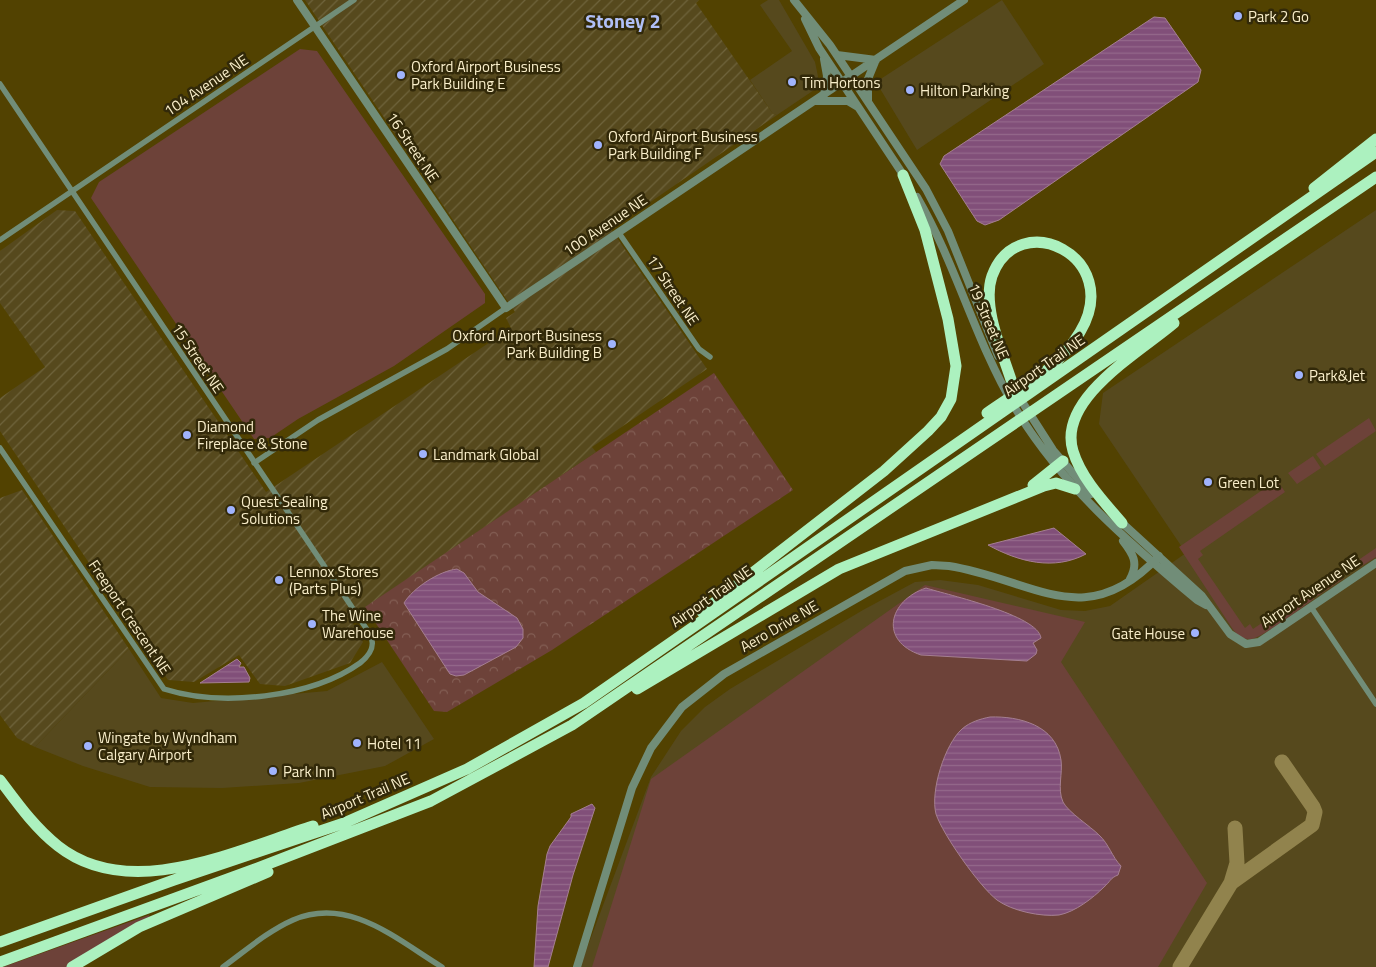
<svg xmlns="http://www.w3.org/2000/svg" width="1376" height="967" font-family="'Titillium Web',sans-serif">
  <defs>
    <pattern id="industrial-furrows" width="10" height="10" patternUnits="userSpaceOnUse" patternTransform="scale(1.25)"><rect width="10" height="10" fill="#56491d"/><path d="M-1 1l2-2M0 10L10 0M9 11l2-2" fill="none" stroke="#6f643c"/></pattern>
    <pattern id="park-crowns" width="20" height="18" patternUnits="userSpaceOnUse" patternTransform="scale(1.25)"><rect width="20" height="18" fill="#6d4239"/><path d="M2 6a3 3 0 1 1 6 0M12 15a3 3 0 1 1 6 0" fill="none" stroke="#835e54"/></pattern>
    <pattern id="water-rules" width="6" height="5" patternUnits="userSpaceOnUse" patternTransform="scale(1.25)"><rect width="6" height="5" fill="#814f79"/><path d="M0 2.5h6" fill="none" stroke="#94698b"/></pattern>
  </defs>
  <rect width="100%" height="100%" fill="#524201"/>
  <!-- built -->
  <path fill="#56491d" d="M768 0H779L815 62 820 86 777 115 773 114 750 80 792 51 760 5Z
    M1002 0 1044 64 917 150 876 82Z
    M1376 210V967H580L651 777 681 731 705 707 730 689 863 610 915 582 940 580 978 585 1061 610 1085 611 1110 606 1186 553 1099 424 1103 393Z
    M129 649 161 698 193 703 327 691 382 662 434 739 385 766 299 783 222 788 150 787 83 766 35 747Z"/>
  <!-- industrial -->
  <path fill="url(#industrial-furrows)" d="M305 0H699L696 3 773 114 777 115 611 229 707 369 592 447 596 452 350 618 363 642 350 663 285 686 260 684 239 655 194 682 168 680 0 431V398L45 367 0 303V251L57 210 75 211 266 492 511 328 506 318 515 312Z
    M22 490 129 649 35 747 17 738 0 715V498Z"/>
  <!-- grass -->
  <path fill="#6d4239" d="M300 49 317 51 485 294V303L394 366 298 419 270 438 254 439 91 198 99 182Z
    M1369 418 1376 431 1325 466 1316 454Z
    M1313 456 1321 468 1297 484 1288 473Z
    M1277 480 1285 492 1200 551 1203 555 1198 559 1245 628 1250 624 1253 629 1309 591 1314 599C1302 607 1262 638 1251 639 1242 640 1236 634 1232 628L1179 547Z
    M1376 548V557L1360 567 1354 563Z
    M1341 572 1344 575 1343 579 1316 597 1312 592Z
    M925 585 1085 622 1061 662 1207 883 1158 967H592L651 779Z
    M149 915 150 919 67 967H3Z"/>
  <!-- park -->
  <path fill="url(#park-crowns)" d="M714 373 793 490 552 650 447 712 434 711 365 607Z"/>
  <!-- water -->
  <path fill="url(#water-rules)" stroke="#a57f91" d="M1154 17 1165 18 1201 70 1198 82 999 220 985 225 977 221 940 164 944 156Z
    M1054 528 1086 554C1054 571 1019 562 988 545Z
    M457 569 464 573 478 592 517 618 523 629V638L516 647 464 675 456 676 450 674 404 603C413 588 439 571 457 569Z
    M926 588C948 595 1038 615 1041 638L1033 643 1037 650 1036 654 1027 661 921 655C879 641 888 601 926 588Z
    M237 659 241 663 239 667H244L250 678 249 682 200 683Z
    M990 717C1019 716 1056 725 1061 760 1063 773 1057 789 1063 802 1068 812 1090 826 1099 835 1109 844 1112 857 1121 866L1118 875C1110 878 1110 882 1104 887 1093 898 1075 912 1059 915 1041 917 1012 911 997 900 980 887 943 835 936 814 930 791 945 744 962 729 970 722 980 719 990 717Z
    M592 804 595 808 573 875 548 967H534L538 906 547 854 550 846 571 817V814Z"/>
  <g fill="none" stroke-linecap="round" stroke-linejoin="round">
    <!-- taxiway -->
    <path stroke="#91834d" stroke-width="15" d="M1231 883 1237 863 1235 828
      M1180 967 1231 883 1312 825 1315 812 1313 807 1282 762"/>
    <!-- minor -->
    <path stroke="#718d78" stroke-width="5.5" d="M0 84 370 634C376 646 370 655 360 663 311 698 221 707 164 689L0 448
      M619 233 699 349 710 357
      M0 240 354 0
      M254 463 318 420 447 349 506 308
      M1311 607 1376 704
      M223 967C245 951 268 931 293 920 349 896 396 939 442 967"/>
    <!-- tertiary -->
    <path stroke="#718d78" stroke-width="8" d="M297 0 506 308 964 0
      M794 0 830 45 926 189 948 231 998 356
      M805 19 819 48 906 179
      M837 55 876 60
      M824 95 827 76 824 59
      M816 101H848L858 107
      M868 101V79L875 62
      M917 197C956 264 975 340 1014 406 1060 484 1129 543 1197 600L1206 605
      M1019 397 1053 450 1091 494
      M1120 521 1202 596 1230 634 1246 644 1259 642 1376 563
      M1123 541C1133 554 1139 563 1130 579
      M577 967 632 788 651 748 682 707 724 674 905 571 932 565 949 566C1033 579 1085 635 1159 556"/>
    <!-- motorway -->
    <path stroke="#acf1bf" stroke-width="11" d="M1314 188 1376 139
      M987 413C1020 390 1059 368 1080 332 1125 257 1018 205 992 276 981 308 1005 358 1014 389
      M1033 485 1063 461
      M1122 523C1104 502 1081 478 1073 451 1057 399 1140 352 1174 323
      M702 612 884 471 928 431 941 417 951 399 956 366 948 319 925 230 903 175
      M637 689 839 569 1044 486 1056 483 1075 489
      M0 780C18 804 35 828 58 846 130 903 237 850 313 826
      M0 942 174 880 344 823 467 769 584 703 1376 152
      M0 962 255 869 431 801 572 725 1376 177
      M72 967 139 927 268 872"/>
  </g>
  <!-- markers -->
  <g fill="#a0b3fd" stroke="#322909" stroke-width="2">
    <circle cx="1238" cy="16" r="5"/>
    <circle cx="401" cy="75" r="5"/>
    <circle cx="792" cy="82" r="5"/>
    <circle cx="910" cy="90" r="5"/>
    <circle cx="598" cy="145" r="5"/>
    <circle cx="612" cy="344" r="5"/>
    <circle cx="1299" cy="375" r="5"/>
    <circle cx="187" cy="435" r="5"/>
    <circle cx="423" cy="454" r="5"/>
    <circle cx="1208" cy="482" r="5"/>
    <circle cx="231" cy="510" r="5"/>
    <circle cx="279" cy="580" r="5"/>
    <circle cx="312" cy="624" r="5"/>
    <circle cx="1195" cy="633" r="5"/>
    <circle cx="357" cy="743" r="5"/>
    <circle cx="88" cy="746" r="5"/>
    <circle cx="273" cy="771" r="5"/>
  </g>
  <g text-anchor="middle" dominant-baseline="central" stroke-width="5" stroke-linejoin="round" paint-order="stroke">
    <!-- poi labels -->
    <g font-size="15" fill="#f9eeca" stroke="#322909" text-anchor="start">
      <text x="1248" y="16">Park 2 Go</text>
      <text x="411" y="66">Oxford Airport Business<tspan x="411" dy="17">Park Building E</tspan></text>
      <text x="802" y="82">Tim Hortons</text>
      <text x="920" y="90">Hilton Parking</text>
      <text x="608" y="136">Oxford Airport Business<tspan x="608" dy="17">Park Building F</tspan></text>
      <text x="602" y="335" text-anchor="end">Oxford Airport Business<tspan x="602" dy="17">Park Building B</tspan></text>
      <text x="1309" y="375">Park&amp;Jet</text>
      <text x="197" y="426">Diamond<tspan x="197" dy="17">Fireplace &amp; Stone</tspan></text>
      <text x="433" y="454">Landmark Global</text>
      <text x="1218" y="482">Green Lot</text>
      <text x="241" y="501">Quest Sealing<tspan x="241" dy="17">Solutions</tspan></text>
      <text x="289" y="571">Lennox Stores<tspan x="289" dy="17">(Parts Plus)</tspan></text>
      <text x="322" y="615">The Wine<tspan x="322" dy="17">Warehouse</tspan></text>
      <text x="1185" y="633" text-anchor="end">Gate House</text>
      <text x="98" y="737">Wingate by Wyndham<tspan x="98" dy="17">Calgary Airport</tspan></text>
      <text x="367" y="743">Hotel 11</text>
      <text x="283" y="771">Park Inn</text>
    </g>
    <!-- street labels -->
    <g font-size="15" fill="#f9eeca" stroke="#322909">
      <text transform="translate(206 85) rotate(-34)">104 Avenue NE</text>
      <text transform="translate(413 147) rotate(56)">16 Street NE</text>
      <text transform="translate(605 225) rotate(-34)">100 Avenue NE</text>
      <text transform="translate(673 290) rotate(56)">17 Street NE</text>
      <text transform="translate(989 321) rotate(67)">19 Street NE</text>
      <text transform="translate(198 358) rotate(56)">15 Street NE</text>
      <text transform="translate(1044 365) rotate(-35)">Airport Trail NE</text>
      <text transform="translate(1310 591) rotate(-34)">Airport Avenue NE</text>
      <text transform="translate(711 596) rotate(-35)">Airport Trail NE</text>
      <text transform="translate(130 617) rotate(56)">Freeport Crescent NE</text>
      <text transform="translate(779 626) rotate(-30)">Aero Drive NE</text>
      <text transform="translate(365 796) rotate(-23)">Airport Trail NE</text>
    </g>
    <!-- district labels -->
    <g font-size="20" font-weight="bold" fill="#b0bff6" stroke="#322909">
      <text x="623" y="20">Stoney 2</text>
    </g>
  </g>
</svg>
